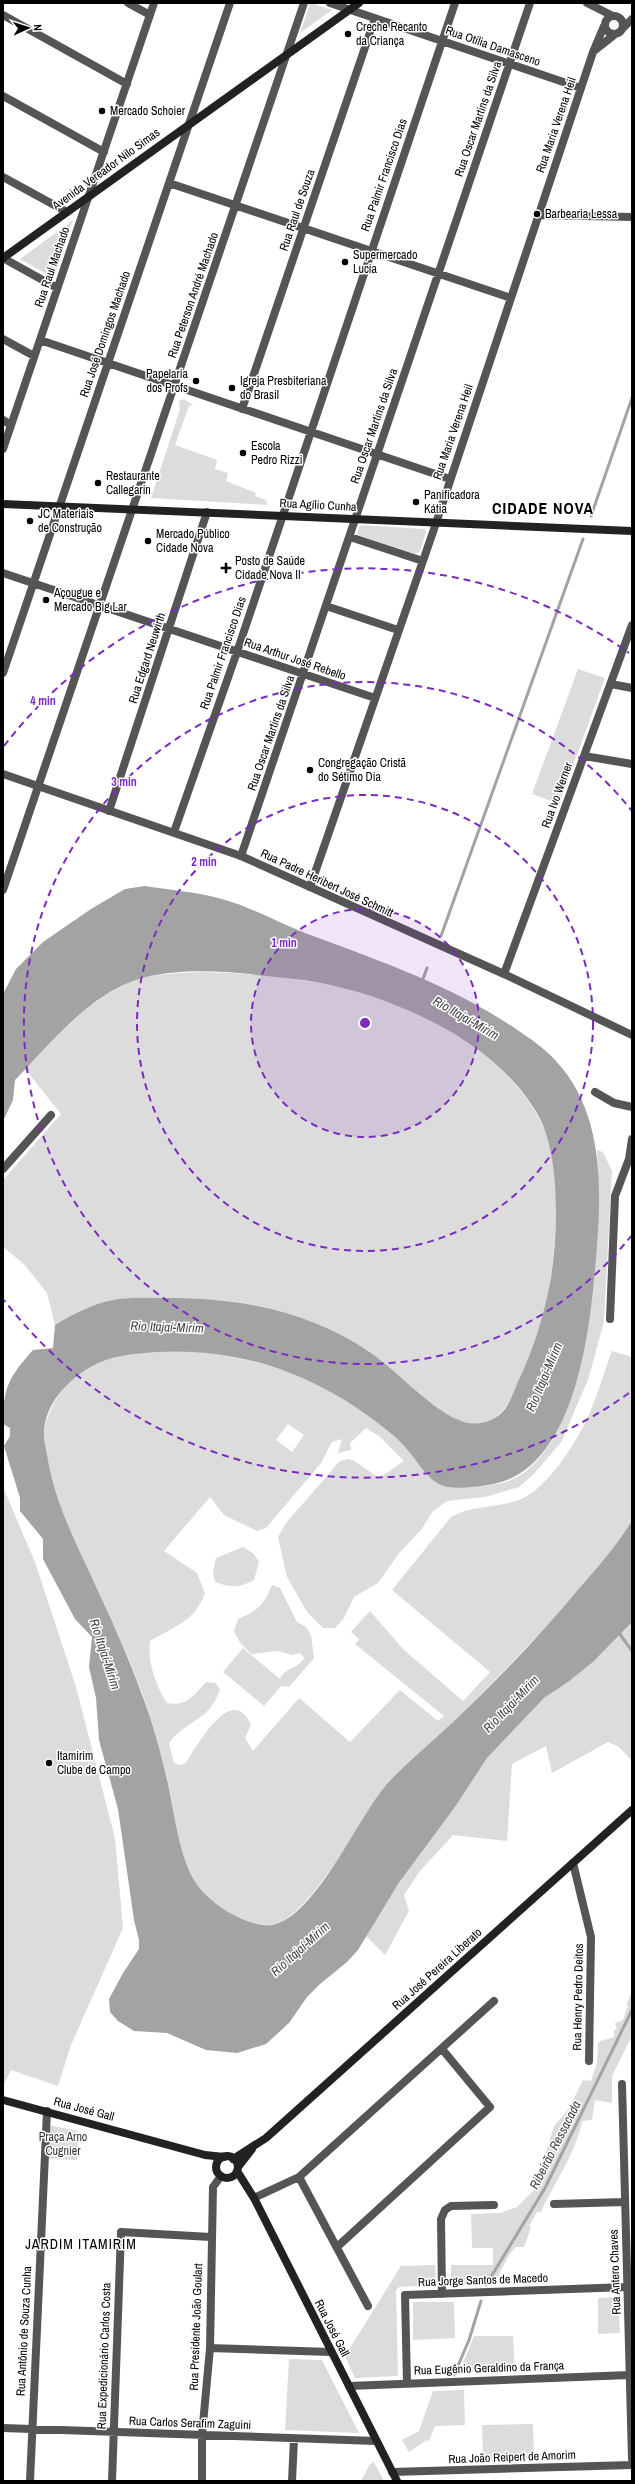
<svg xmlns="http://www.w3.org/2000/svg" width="635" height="2484" font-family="'Archivo Narrow',sans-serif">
  <rect width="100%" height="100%" fill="#fff"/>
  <!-- green -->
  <path fill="#dcdcdc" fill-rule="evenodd" d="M311 3 332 10 300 33 310 4Z
    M73 220 54 276H50L20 259Z
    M184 399 193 405 189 406 175 445 217 460 215 469 228 473 226 481 256 493 255 496 266 500 267 505 151 498 180 409 179 401Z
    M361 525 424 529 426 532 420 551 416 554 358 535 357 533Z
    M578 669 605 678 559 804 532 794Z
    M202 972C240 973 278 976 315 982 402 997 520 1052 549 1142 562 1179 555 1256 548 1295 542 1325 520 1402 494 1418 485 1425 471 1425 460 1421 434 1411 396 1371 371 1353 310 1310 235 1297 162 1298 146 1298 130 1297 114 1300 93 1303 73 1314 55 1325L47 1293 24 1264 3 1247V1180L61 1114 25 1069C57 1037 90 998 133 981 155 973 180 973 202 972Z
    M597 1150 603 1152 612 1171 604 1321 589 1377 562 1441 534 1474 519 1487 485 1497 447 1501 433 1511 421 1530 400 1552 378 1583 354 1597 344 1618 335 1628H323L307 1612 287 1577 278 1537 286 1523 340 1461 348 1459 353 1460 379 1478 404 1461 379 1436 366 1428 350 1443 351 1450 338 1453 342 1439 332 1442 321 1463 266 1528 257 1531 224 1515 210 1497 164 1551 197 1573 205 1593C194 1622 175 1626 150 1641 147 1660 156 1687 167 1703 187 1707 194 1695 206 1682L216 1683 220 1690C208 1723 185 1720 169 1743L174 1763 180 1765 185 1764C197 1746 232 1681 251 1725L245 1738 253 1751 299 1698 350 1742 400 1690 438 1721 444 1716 355 1644 359 1639 351 1632 370 1611 404 1650 463 1701 490 1672 392 1590 451 1517C471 1505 497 1508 519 1500 547 1490 579 1439 590 1412 599 1392 604 1371 612 1351L632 1357V1519C604 1570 560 1613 520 1654 496 1679 472 1704 447 1728 426 1747 402 1766 384 1789 359 1820 308 1924 267 1926 245 1926 212 1905 199 1888 179 1860 175 1814 168 1781 162 1755 154 1729 146 1704 132 1664 115 1624 96 1587 74 1541 45 1488 44 1437 44 1421 52 1405 61 1392 108 1322 259 1354 322 1386 351 1400 384 1422 406 1447 416 1459 425 1472 437 1483 459 1485 484 1489 506 1482 596 1451 601 1228 597 1150ZM288 1424 304 1435 292 1452 276 1440Z
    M3 1487 35 1562 76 1687 115 1838 123 1928 71 2045 58 2086 11 2070 3 2086Z
    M243 1547 254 1554 259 1562 254 1580C239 1588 231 1588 215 1582L213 1572 216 1558Z
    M272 1585 280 1588 297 1622 306 1627 311 1635 314 1658 289 1687 281 1686 264 1706 223 1672 243 1648 280 1679C287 1666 297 1670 304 1658L300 1653 292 1655 278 1651 251 1654 239 1641 234 1631 238 1619C259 1610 263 1606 272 1585Z
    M632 1622V1761L619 1747 608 1742 552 1773 546 1746 512 1764 507 1841 453 1835 420 1871 404 1895 409 1911 385 1955 365 1935 398 1884 455 1807 487 1758 544 1698 568 1682 593 1662Z
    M632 1992V2036L612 2076V2103L595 2100 592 2120 582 2121C576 2153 554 2183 541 2212H537L529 2226 531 2228 524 2247H516L509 2255 494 2284 451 2285V2265H493V2248H472L471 2214 500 2213 517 2207 535 2189 543 2176 545 2155 554 2126 568 2110 583 2080 591 2081 597 2063 598 2042 614 2037V2030L617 2029 615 2023 623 2020 628 2005H626Z
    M49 2125 78 2131 77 2160 47 2159Z
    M435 2265 436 2285 399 2287 396 2290 398 2376 355 2378 345 2356 401 2266Z
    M618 2297 620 2333 598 2334V2298Z
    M413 2302H454L455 2338 413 2340Z
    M474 2336H513L515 2372H459Z
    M289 2359 322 2360 359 2433 285 2430Z
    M464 2390 465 2425 435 2426 429 2441 427 2440 409 2452 402 2440 419 2431 433 2391Z
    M533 2424 534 2459 483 2461 482 2425Z
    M374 2462 384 2481H361L370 2464Z"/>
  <!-- water -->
  <path fill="#a3a3a3" d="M145 886C171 890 196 892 222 899 251 907 277 922 305 933 380 961 449 984 516 1029 531 1039 544 1048 556 1061 608 1117 601 1200 595 1270 589 1338 573 1474 488 1485 473 1487 450 1491 437 1483 427 1477 418 1463 411 1454 403 1444 394 1435 383 1427 317 1375 241 1347 156 1352 134 1354 113 1355 94 1365 68 1379 44 1404 44 1435 44 1444 47 1452 48 1461 57 1509 79 1549 99 1593 116 1628 131 1664 144 1700 153 1724 160 1750 166 1775 174 1806 178 1859 198 1886 210 1902 231 1916 250 1922 258 1925 267 1927 276 1924 318 1911 357 1819 387 1784 407 1762 431 1743 453 1722 496 1681 539 1637 577 1591 597 1568 617 1546 632 1520V1622L593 1662 568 1682 544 1698 487 1758 455 1807 398 1884 358 1950 347 1962 320 1984 307 1997 289 2023 266 2044 237 2053 206 2050 167 2033 134 2031 118 2021 110 2012 109 1999 123 1973 139 1949V1940L134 1920 118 1809 99 1740 96 1698 89 1667 92 1637 75 1619 43 1559V1539L20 1511V1498L4 1446 10 1436V1428L3 1424C3 1387 9 1377 33 1350L53 1348 55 1325C73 1314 92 1304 113 1300 129 1297 146 1298 162 1298 236 1297 309 1310 371 1353 397 1371 433 1411 461 1421 476 1427 495 1422 505 1409 510 1402 514 1392 517 1384 533 1351 543 1319 550 1283 558 1238 561 1158 539 1117 498 1042 396 997 316 982 299 979 283 978 266 976 224 971 174 967 133 981 88 997 47 1047 15 1080L13 1100 3 1121V994L16 969 43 942 91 909 125 889Z"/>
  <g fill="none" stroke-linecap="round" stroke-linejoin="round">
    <!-- stream -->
    <path stroke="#a3a3a3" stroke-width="3" d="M591 516 632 398
      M441 936 583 539
      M423 979 427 968
      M619 1633 632 1651
      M486 2285 545 2188 632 2010
      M454 2375 469 2340 481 2301"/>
    <!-- minor -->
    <path stroke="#555" stroke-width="8" d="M128 3 150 15
      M330 3 581 88
      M587 3 613 16
      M3 15 127 84
      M605 25a9 9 0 1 1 18 0a9 9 0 1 1-18 0Z
      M623 28 632 19
      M595 50 614 35
      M3 96 104 152
      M3 177 67 212
      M169 183 511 298
      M538 215 632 217
      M3 258 57 288
      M3 339 34 356
      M40 340 450 479
      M242 409 375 18
      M3 420 11 425
      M3 449 154 3
      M350 537 423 561
      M3 573 375 698
      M326 606 398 630
      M3 673 230 3
      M611 684 632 688
      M584 756 632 764
      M109 811 207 512
      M174 832 237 652 455 3
      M241 856 530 3
      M310 887 433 532 593 52 604 26
      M3 890 304 3
      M504 974 632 625
      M595 1092 614 1103 632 1107
      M3 1169 51 1115
      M610 1319 615 1196 629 1159 632 1139
      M573 1863 591 1937 589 2061
      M622 2084 632 2459
      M299 2177 368 2306
      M254 2198 299 2177 494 2001
      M554 2204 625 2202
      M337 2247 490 2107 442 2049
      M442 2294 441 2219 445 2210 451 2206 494 2205
      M210 2348 331 2352
      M407 2383 405 2295 627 2287
      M349 2386 629 2375
      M3 2428 376 2441
      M392 2472 632 2465
      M30 2481 47 2111
      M112 2481 121 2232 211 2237
      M202 2481V2435L210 2348 213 2187 221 2176
      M292 2481 294 2439"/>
    <!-- tertiary -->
    <path stroke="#555" stroke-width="8" d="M3 774 241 856 504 974 632 1035"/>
    <!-- secondary -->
    <path stroke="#222" stroke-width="8" d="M3 258 359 3
      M3 504 632 531
      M3 2100 205 2155 224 2157
      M216 2167a11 11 0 1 1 22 0a11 11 0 1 1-22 0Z
      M233 2159 266 2138 632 1810
      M238 2167 252 2149
      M237 2171 254 2198 397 2481"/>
  </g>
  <!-- distance rings -->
  <circle cx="365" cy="1023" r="114" fill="#7b2cbf" fill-opacity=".12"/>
  <g fill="none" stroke="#7b2cbf" stroke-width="2" stroke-dasharray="7 5">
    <circle cx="365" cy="1023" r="114"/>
    <circle cx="365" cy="1023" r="228"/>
    <path d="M632 1235A341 341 0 1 1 632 811"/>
    <path d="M629 1393A455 455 0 0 1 4 1300M4 746A455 455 0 0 1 629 653"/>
  </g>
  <!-- markers -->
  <g fill="#000" stroke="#fff" stroke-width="1.5">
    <circle cx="348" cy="34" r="4"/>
    <circle cx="102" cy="111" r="4"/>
    <circle cx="537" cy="214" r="4"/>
    <circle cx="345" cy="262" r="4"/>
    <circle cx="196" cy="381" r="4"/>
    <circle cx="232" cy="388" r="4"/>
    <circle cx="243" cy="453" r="4"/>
    <circle cx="98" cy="483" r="4"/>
    <circle cx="416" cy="502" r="4"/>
    <circle cx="30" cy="521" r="4"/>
    <circle cx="148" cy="541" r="4"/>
    <path d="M224 562h4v4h4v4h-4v4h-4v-4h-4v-4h4z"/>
    <circle cx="46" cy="600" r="4"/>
    <circle cx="310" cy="770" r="4"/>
    <circle cx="49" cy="1763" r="4"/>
  </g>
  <g text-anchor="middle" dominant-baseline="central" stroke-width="3" stroke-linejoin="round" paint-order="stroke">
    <!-- poi labels -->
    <g font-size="12" fill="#000" stroke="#fff" text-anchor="start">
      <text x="356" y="27">Creche Recanto<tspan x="356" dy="14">da Criança</tspan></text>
      <text x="110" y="111">Mercado Schoier</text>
      <text x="545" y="214">Barbearia Lessa</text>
      <text x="353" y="255">Supermercado<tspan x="353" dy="14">Lucia</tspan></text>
      <text x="188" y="374" text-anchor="end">Papelaria<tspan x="188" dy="14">dos Profs</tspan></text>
      <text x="240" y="381">Igreja Presbiteriana<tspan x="240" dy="14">do Brasil</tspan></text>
      <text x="251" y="446">Escola<tspan x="251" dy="14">Pedro Rizzi</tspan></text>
      <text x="106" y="476">Restaurante<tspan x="106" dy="14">Callegarin</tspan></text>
      <text x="424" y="495">Panificadora<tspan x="424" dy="14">Kátia</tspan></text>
      <text x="38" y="514">JC Materiais<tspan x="38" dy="14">de Construção</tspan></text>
      <text x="156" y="534">Mercado Público<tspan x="156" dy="14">Cidade Nova</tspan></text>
      <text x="235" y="561">Posto de Saúde<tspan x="235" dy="14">Cidade Nova II</tspan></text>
      <text x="54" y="593">Açougue e<tspan x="54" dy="14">Mercado Big Lar</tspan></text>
      <text x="318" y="763">Congregação Cristã<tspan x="318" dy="14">do Sétimo Dia</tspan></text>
      <text x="57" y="1756">Itamirim<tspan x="57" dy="14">Clube de Campo</tspan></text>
    </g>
    <!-- street labels -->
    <g font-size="12" fill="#000" stroke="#fff">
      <text transform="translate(493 46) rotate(19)">Rua Otília Damasceno</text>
      <text transform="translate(478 119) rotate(-71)">Rua Oscar Martins da Silva</text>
      <text transform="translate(556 125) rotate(-71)">Rua Maria Verena Heil</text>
      <text transform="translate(106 169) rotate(-36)">Avenida Vereador Nilo Simas</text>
      <text transform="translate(384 175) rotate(-71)">Rua Palmir Francisco Dias</text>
      <text transform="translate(297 210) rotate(-71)">Rua Raul de Souza</text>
      <text transform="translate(52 267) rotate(-71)">Rua Raul Machado</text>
      <text transform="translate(193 295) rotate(-71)">Rua Peterson André Machado</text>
      <text transform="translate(105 334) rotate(-71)">Rua José Domingos Machado</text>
      <text transform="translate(374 426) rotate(-71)">Rua Oscar Martins da Silva</text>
      <text transform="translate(453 432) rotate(-71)">Rua Maria Verena Heil</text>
      <text transform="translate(318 505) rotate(3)">Rua Agílio Cunha</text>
      <text transform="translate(223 653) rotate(-71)">Rua Palmir Francisco Dias</text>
      <text transform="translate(147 658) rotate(-72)">Rua Edgard Neuwirth</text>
      <text transform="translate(295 659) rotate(19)">Rua Arthur José Rebello</text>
      <text transform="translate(271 733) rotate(-71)">Rua Oscar Martins da Silva</text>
      <text transform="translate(557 795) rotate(-70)">Rua Ivo Werner</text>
      <text transform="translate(327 883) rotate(25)">Rua Padre Heribert José Schmitt</text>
      <text transform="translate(437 1969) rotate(-42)">Rua José Pereira Liberato</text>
      <text transform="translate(578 1997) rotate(-89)">Rua Henry Pedro Deitos</text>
      <text transform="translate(84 2109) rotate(15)">Rua José Gall</text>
      <text transform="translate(615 2272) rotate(-92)">Rua Antero Chaves</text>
      <text transform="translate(483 2280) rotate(-2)">Rua Jorge Santos de Macedo</text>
      <text transform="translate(196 2327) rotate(-88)">Rua Presidente João Goulart</text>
      <text transform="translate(332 2328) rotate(63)">Rua José Gall</text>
      <text transform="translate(24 2331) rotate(-87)">Rua Antônio de Souza Cunha</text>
      <text transform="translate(104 2356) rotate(-88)">Rua Expedicionário Carlos Costa</text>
      <text transform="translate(489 2368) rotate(-2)">Rua Eugênio Geraldino da França</text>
      <text transform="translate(190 2423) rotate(2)">Rua Carlos Serafim Zaguini</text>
      <text transform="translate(512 2457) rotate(-2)">Rua João Reipert de Amorim</text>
    </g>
    <!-- park labels -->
    <g font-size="12" fill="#333" stroke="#fff">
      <text x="63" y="2137">Praça Arno<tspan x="63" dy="14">Cugnier</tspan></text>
    </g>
    <!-- water labels -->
    <g font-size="13" font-style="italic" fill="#444" stroke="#fff">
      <text transform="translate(466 1018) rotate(30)">Rio Itajaí-Mirim</text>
      <text transform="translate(167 1327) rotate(2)">Rio Itajaí-Mirim</text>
      <text transform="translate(544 1377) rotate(-67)">Rio Itajaí-Mirim</text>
      <text transform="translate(105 1654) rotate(72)">Rio Itajaí-Mirim</text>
      <text transform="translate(511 1704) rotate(-46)">Rio Itajaí-Mirim</text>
      <text transform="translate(300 1949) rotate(-42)">Rio Itajaí-Mirim</text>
      <text transform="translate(555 2145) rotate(-63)">Ribeirão Ressacada</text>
    </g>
    <!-- quarter labels -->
    <g font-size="14" letter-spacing="1" fill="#000" stroke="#fff">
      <text x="81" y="2244">JARDIM ITAMIRIM</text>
    </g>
    <!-- district labels -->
    <g font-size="16" font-weight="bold" letter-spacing="1" fill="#000" stroke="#fff">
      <text x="543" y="508">CIDADE NOVA</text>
    </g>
  </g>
  <circle cx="365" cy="1023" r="6" fill="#7b2cbf" stroke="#fff" stroke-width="2"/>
  <g font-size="12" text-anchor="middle" font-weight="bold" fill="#7b2cbf" stroke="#fff" stroke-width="3" stroke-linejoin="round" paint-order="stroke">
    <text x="43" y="705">4 min</text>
    <text x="124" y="786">3 min</text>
    <text x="204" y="866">2 min</text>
    <text x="284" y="947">1 min</text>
  </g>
  <!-- border -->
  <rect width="635" height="2484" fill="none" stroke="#000000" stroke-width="8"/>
  <!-- north arrow -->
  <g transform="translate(28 28) rotate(87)" stroke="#ffffff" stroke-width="3" paint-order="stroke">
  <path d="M0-3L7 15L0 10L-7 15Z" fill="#000000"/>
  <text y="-6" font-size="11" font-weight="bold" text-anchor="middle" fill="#000000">N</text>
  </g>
</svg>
